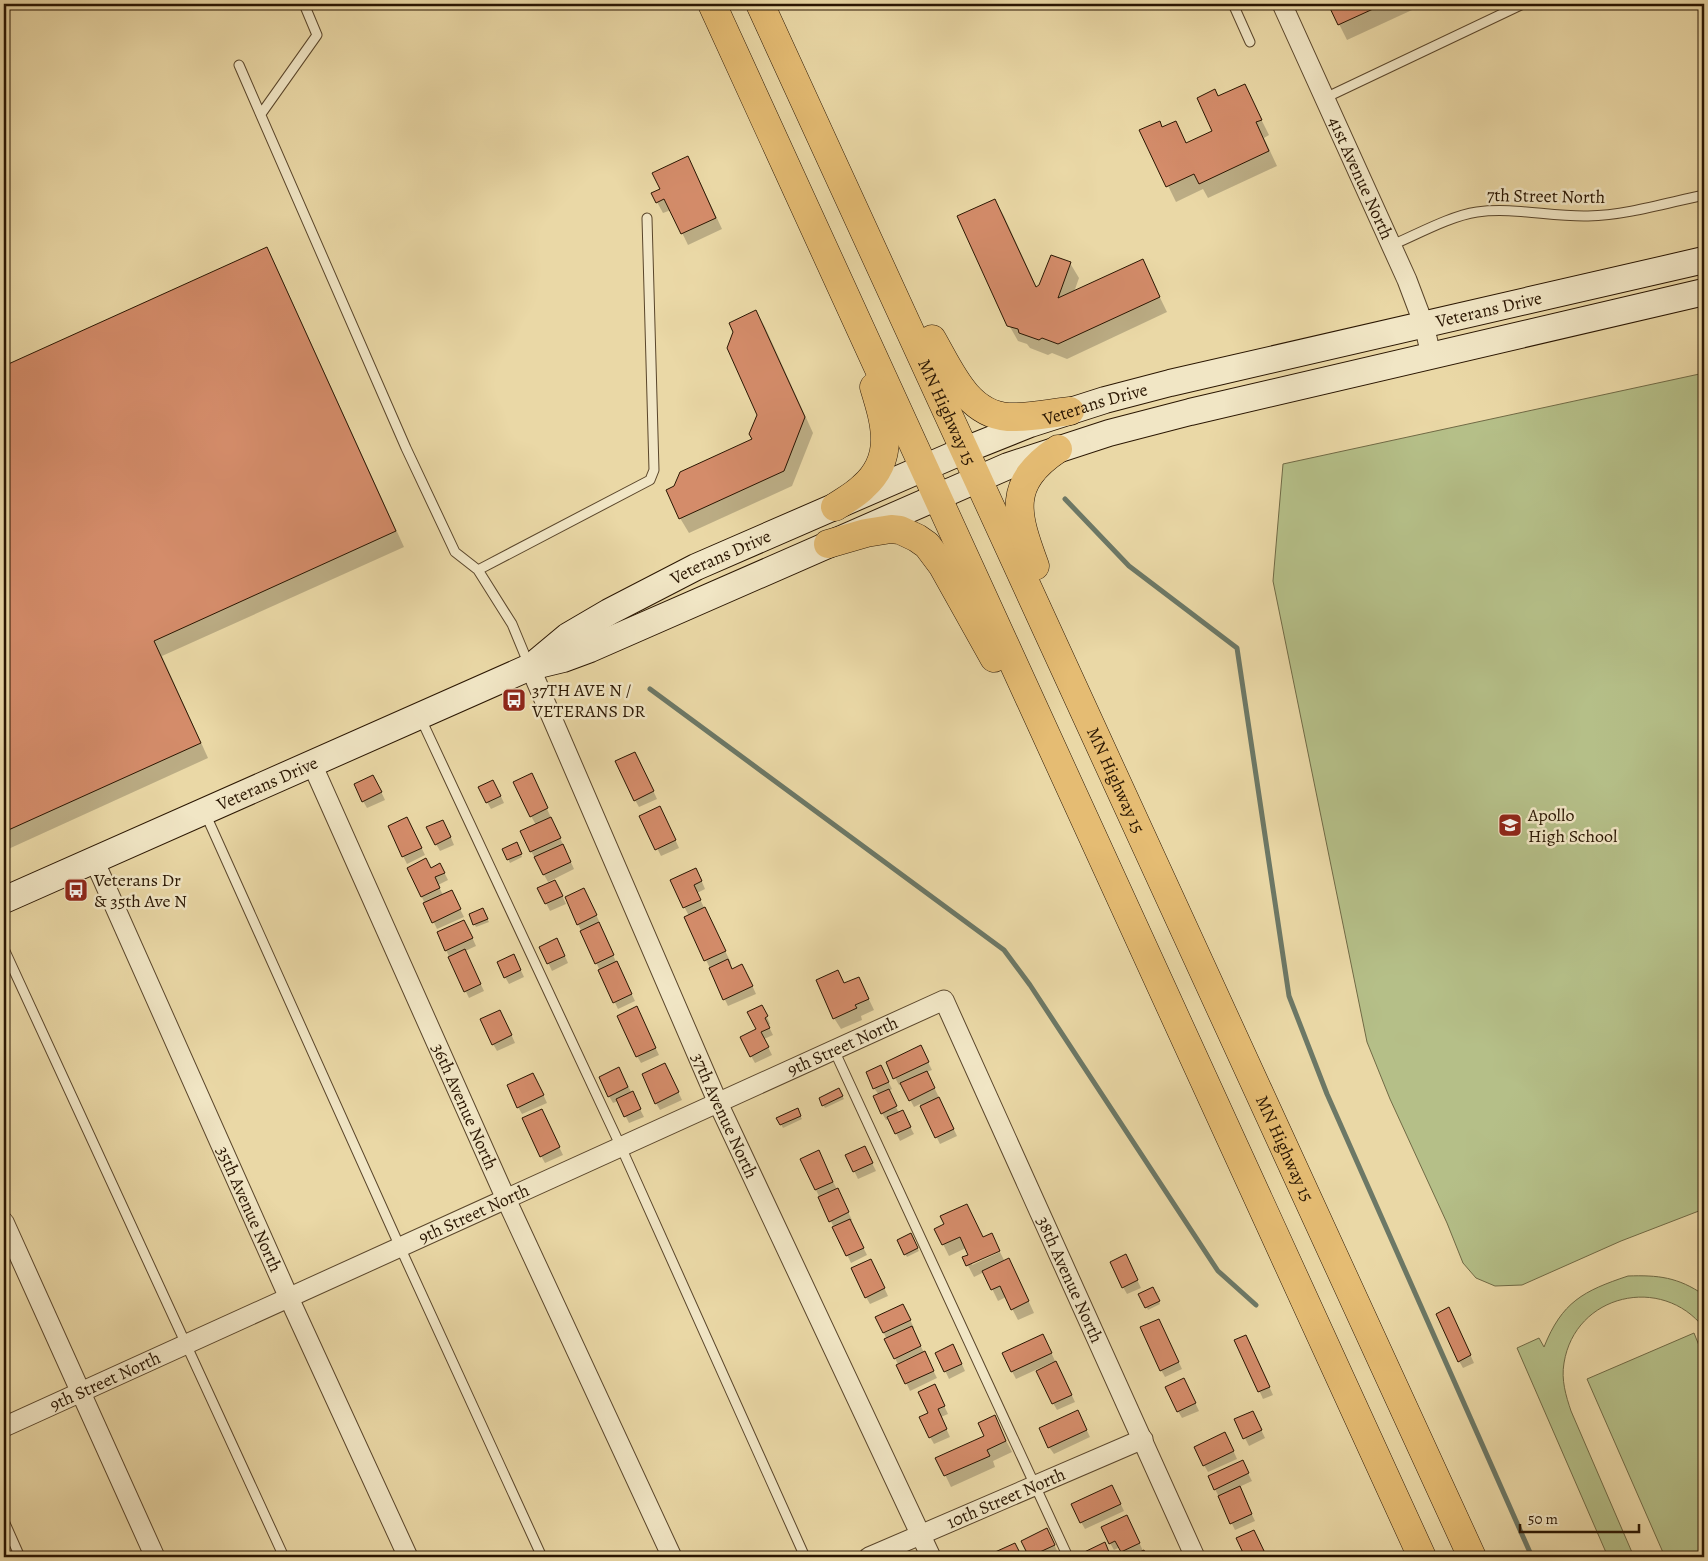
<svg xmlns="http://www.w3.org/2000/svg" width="1708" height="1561" font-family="Alegreya,serif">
  <rect width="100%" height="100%" fill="#ead8a6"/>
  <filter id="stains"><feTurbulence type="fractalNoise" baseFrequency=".004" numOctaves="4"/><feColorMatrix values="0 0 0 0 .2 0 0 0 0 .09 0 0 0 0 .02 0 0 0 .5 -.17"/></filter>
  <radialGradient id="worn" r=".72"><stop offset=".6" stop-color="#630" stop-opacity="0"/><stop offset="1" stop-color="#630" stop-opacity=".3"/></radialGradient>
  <!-- green -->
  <path fill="#b5bf88" stroke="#706a45" d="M1704 373V1209L1621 1241 1522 1285 1495 1286 1476 1278 1463 1263 1447 1223 1390 1099 1367 1042 1273 581 1283 464Z
    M1628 1276C1658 1275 1678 1277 1704 1295V1328C1662 1274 1575 1294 1564 1363 1561 1380 1566 1396 1571 1411L1634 1557H1608L1517 1348 1539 1338 1544 1347C1562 1302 1583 1291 1628 1276Z
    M1694 1333 1704 1358V1557H1665L1587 1379Z"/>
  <!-- shadow -->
  <path fill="#0003" d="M1329 4H1425L1347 40Z
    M1244 85 1269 135 1264 138 1277 166 1208 198 1203 189 1176 202 1141 131 1163 128 1175 122 1187 144 1213 131Z
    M694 169 722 229 688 245 671 210 663 213 657 202Z
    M995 201 1004 216 1037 288 1070 263 1079 278 1074 292 1142 261 1167 312 1067 359 1052 353 1048 355 1030 348 1027 344 1018 341 1009 325Z
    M266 248 275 264 404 547 162 656 208 758 4 851V368Z
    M756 312 765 327 813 433 792 486 689 533 680 518 753 440 758 415Z
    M639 760 657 799 639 807 635 800Z
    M535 782 574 869 548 882 531 851 536 825 531 816Z
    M377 783 385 800 367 808 363 801Z
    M497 788 504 803 491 809 487 802Z
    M664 815 679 848 661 856 641 816Z
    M411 826 425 855 407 864 403 856Z
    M447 828 454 845 440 851 436 844Z
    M516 844 522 857 510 863 504 850Z
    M408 868 444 872 448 880 438 885 443 895 455 899 464 917 437 929Z
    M700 877 705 889 697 893 731 963 729 964 732 970 746 972 756 994 728 1006 686 918 689 916 671 881Z
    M539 889H559L566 904 550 911Z
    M588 897 600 923 598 924 635 1001 618 1009 578 924Z
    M484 912 489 922 476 927 470 915Z
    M468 928 476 946 465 951 484 991 469 998 446 950Z
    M541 947H561L568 963 552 971Z
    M517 962 524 977 509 984 505 977Z
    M844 984 864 989 874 1010 861 1016 862 1020 841 1029 834 1018Z
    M765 1013 770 1024 768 1025 773 1035 764 1039 772 1055 755 1063 751 1056Z
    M640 1015 659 1055 641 1063 637 1056Z
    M504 1018 515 1043 497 1051 493 1044Z
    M924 1054 932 1070 927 1072 957 1136 940 1144 920 1104 914 1107 902 1084 899 1085 887 1063Z
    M669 1072 682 1100 660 1110 656 1103Z
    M884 1073 892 1089 888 1091 899 1113 906 1119 914 1134 900 1141 889 1119 886 1120 882 1113 879 1095 874 1088Z
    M623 1076 644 1117 629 1123 618 1101 613 1103 609 1096Z
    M537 1081 547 1103 522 1114 518 1107Z
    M839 1090 844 1099 825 1108 820 1099Z
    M797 1110 802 1119 783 1128 778 1118Z
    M545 1118 563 1155 545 1163 541 1156Z
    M868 1155 876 1171 858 1179 847 1156Z
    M822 1159 852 1220 850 1221 867 1255 851 1263 816 1190Z
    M966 1205 972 1265 1000 1252 1005 1262 1015 1271 1034 1313 1018 1320 1006 1297 998 1301 984 1272 974 1277 964 1258 970 1255 966 1248 949 1256 943 1244 945 1225Z
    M911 1235 919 1251 907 1257 898 1241Z
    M1129 1263 1141 1288 1127 1294 1123 1287Z
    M875 1268 888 1296 870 1304 866 1297Z
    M1153 1288 1160 1304 1148 1310 1140 1294Z
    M907 1313 914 1328 912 1329 937 1378 910 1391 877 1318Z
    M1453 1316 1474 1363 1463 1368 1459 1361Z
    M1162 1327 1182 1369 1165 1377 1161 1370Z
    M1236 1340 1250 1343 1273 1395 1263 1399Z
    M1047 1343 1055 1361 1016 1379 1003 1354Z
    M937 1353H957L965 1371 949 1379Z
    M1060 1370 1075 1402 1057 1410 1053 1403Z
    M1188 1387 1199 1411 1182 1418 1178 1411Z
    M938 1393 948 1414 941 1417 950 1437 934 1444 930 1437 929 1413Z
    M994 1417 1012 1452 993 1461 995 1467 951 1487 937 1458 985 1437Z
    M1081 1418 1090 1437 1054 1454 1049 1447Z
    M1256 1419 1265 1438 1249 1446 1236 1420Z
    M1229 1441 1237 1459 1208 1472 1204 1465Z
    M1246 1469 1252 1481 1239 1487 1255 1521 1235 1530 1215 1489Z
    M1116 1494 1124 1511 1085 1529 1081 1522Z
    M1131 1524 1143 1551 1147 1557H1125L1120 1547 1114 1550 1110 1543Z
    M1051 1537 1058 1553 1048 1557H1030L1022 1541Z
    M1238 1539H1257L1266 1557H1246Z"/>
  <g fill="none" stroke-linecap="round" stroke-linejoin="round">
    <!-- stream -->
    <path stroke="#6c7866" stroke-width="5" d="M1065 499 1129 566 1237 648 1289 996 1327 1094 1532 1557
      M650 689 1004 950 1030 985 1218 1271 1256 1305"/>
  </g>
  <!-- building -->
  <path fill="#d48c6a" stroke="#2a1602" d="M1328 4H1384L1338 25Z
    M1245 84 1262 120 1256 122 1269 151 1199 184 1194 174 1166 187 1139 130 1160 121 1162 127 1176 121 1186 143 1212 131 1197 98 1215 89 1218 96Z
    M688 156 716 218 681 234 664 199 656 203 651 193 660 189 652 173Z
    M995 199 1036 287 1039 285 1051 255 1071 262 1058 298 1143 259 1160 297 1058 344 1042 338 1039 340 1019 333 1018 329 1007 326 957 216Z
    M267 247 396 531 154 641 201 743 4 832V366Z
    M756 310 805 417 784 471 679 519 666 490 674 486 680 472 752 439 749 434 757 415 727 348 733 332 729 323Z
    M635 752 654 791 634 801 615 761Z
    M532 773 548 808 530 817 513 782Z
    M373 775 382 792 362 802 354 784Z
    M493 780 501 796 486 803 478 787Z
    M660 806 676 840 655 850 639 816Z
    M407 817 422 848 402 857 388 826Z
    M551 817 561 838 530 852 520 831Z
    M443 820 451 837 435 845 426 827Z
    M517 842 522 854 507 860 502 849Z
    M563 844 571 862 543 875 534 857Z
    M426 858 431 868 440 863 445 873 435 877 440 888 421 897 407 868Z
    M696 868 702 881 694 885 701 900 683 908 670 880Z
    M555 880 563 896 545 904 537 888Z
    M584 888 597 915 577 925 565 897Z
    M452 890 461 909 432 923 423 903Z
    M705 907 726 951 704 961 684 917Z
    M483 908 488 919 473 925 469 914Z
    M464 920 473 938 445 951 437 932Z
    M599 922 614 955 595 964 580 931Z
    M557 938 565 956 547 964 539 947Z
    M465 949 481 984 464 992 448 957Z
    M514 954 521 970 504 978 497 962Z
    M728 959 732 969 742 964 753 986 723 1000 709 968Z
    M617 961 632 994 613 1003 598 970Z
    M838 970 844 983 859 977 869 999 855 1005 857 1008 833 1019 816 980Z
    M762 1005 768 1016 765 1018 770 1028 761 1032 769 1047 750 1057 740 1037 756 1029 747 1012Z
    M637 1006 656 1048 636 1057 617 1016Z
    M500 1010 512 1035 492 1045 480 1019Z
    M921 1045 929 1062 893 1079 886 1062Z
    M665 1063 679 1092 655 1104 642 1074Z
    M881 1065 889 1082 873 1089 866 1072Z
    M619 1067 628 1087 608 1097 599 1077Z
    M927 1071 935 1088 909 1101 900 1083Z
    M533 1073 544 1095 517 1108 507 1085Z
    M839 1088 843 1096 822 1106 819 1098Z
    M889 1089 897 1106 881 1114 873 1096Z
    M633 1091 641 1109 624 1117 616 1099Z
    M939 1097 954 1129 935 1138 920 1106Z
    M798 1108 801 1116 780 1125 776 1118Z
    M542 1109 560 1147 540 1157 522 1118Z
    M903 1110 911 1127 895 1134 887 1117Z
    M865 1146 873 1163 853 1172 845 1155Z
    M819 1150 833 1182 815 1190 800 1159Z
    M838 1188 849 1212 829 1222 818 1197Z
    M967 1204 983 1237 992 1233 1000 1251 966 1266 962 1257 968 1255 960 1237 942 1245 934 1229 944 1224 940 1216Z
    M850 1219 864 1248 846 1256 832 1227Z
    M911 1233 918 1248 904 1255 897 1240Z
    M1126 1254 1138 1280 1122 1288 1110 1262Z
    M1009 1258 1029 1301 1011 1310 1000 1286 991 1290 982 1271Z
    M871 1259 885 1288 865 1298 851 1268Z
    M1153 1287 1160 1301 1145 1308 1138 1294Z
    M903 1304 911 1320 883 1333 875 1317Z
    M1449 1307 1471 1355 1458 1362 1436 1314Z
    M1159 1319 1179 1362 1160 1371 1140 1327Z
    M912 1326 921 1346 894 1359 884 1339Z
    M1043 1334 1052 1353 1011 1372 1002 1353Z
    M1246 1335 1270 1387 1258 1392 1234 1340Z
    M953 1344 962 1364 944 1372 935 1353Z
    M925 1351 934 1371 905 1384 896 1365Z
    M1056 1361 1072 1395 1052 1404 1036 1371Z
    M1184 1378 1196 1403 1177 1412 1165 1387Z
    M935 1384 945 1406 938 1409 947 1429 929 1438 919 1417 928 1413 918 1392Z
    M1078 1410 1087 1430 1048 1448 1039 1428Z
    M1253 1411 1262 1430 1243 1439 1234 1419Z
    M995 1415 1006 1441 987 1450 990 1456 944 1476 935 1458 984 1436 978 1423Z
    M1225 1432 1234 1451 1203 1466 1194 1447Z
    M1243 1460 1249 1473 1214 1490 1208 1476Z
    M1112 1485 1121 1504 1080 1523 1071 1504Z
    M1240 1486 1252 1514 1230 1524 1218 1496Z
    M1127 1515 1140 1543 1121 1552 1115 1541 1109 1544 1101 1527Z
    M1047 1528 1055 1545 1029 1557 1021 1541Z
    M1254 1530 1265 1553 1255 1557H1245L1236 1538Z
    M1105 1542 1111 1557H1074Z
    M1015 1543 1022 1557H984Z
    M1144 1550 1147 1557H1129Z"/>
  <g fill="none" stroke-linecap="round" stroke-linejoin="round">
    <!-- lane casing -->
    <g stroke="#5a462b" stroke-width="11">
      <path id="lane" d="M1233 4 1250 42
        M239 65 406 448 455 552 478 570
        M1325 98 1523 4
        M261 114 317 35 304 4
        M1392 245C1418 234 1450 216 1477 212 1514 207 1551 217 1588 216 1627 215 1666 203 1704 195
        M529 665 512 624 478 570 650 480 654 470 647 218
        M421 719 621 1147 805 1557
        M205 813 400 1247 542 1557
        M4 949 284 1557
        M834 1050 1068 1557
        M4 1521 20 1557"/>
    </g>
    <!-- street casing -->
    <g stroke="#5a462b" stroke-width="21">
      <g id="street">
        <path id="s1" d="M1282 4 1407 280 1424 325 1431 355"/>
        <path id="s2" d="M530 667 718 1103 931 1557"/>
        <path id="s3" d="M312 764 506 1199 672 1557"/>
        <path id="s4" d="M94 860 289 1298 408 1557"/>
        <path d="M4 1222 155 1557"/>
        <path id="s5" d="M4 1427 944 1000 1195 1557"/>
        <path id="s6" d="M869 1557 1143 1439"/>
      </g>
    </g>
    <!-- secondary casing -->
    <g stroke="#2a1602" stroke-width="28">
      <g id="secondary">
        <path id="s7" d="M538 661 568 636 609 612 696 567 965 450 1030 424 1105 400 1170 383 1704 260"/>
        <path id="s8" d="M4 900 530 667 563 659 590 649 1008 466 1109 433 1190 412 1704 292"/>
      </g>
    </g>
    <!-- highway casing -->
    <g stroke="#2a1602" stroke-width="29">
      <g id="highway">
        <path d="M712 4 1422 1557"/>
        <path id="s9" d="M760 4 1472 1557"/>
        <path d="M932 339C950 370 967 414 1008 417 1028 418 1050 413 1070 411"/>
        <path d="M835 507C844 501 855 495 863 487 896 458 885 423 874 387"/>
        <path d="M828 544 866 533 891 529 900 530 917 538 927 545 942 565 994 658"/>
        <path d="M1035 566C1016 514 1006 484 1058 449"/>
      </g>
    </g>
    <!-- lane -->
    <use href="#lane" stroke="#f1e6c5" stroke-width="9"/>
    <!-- street -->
    <use href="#street" stroke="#f1e6c5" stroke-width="19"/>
    <!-- secondary -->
    <use href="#secondary" stroke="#f1e6c5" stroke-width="26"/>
    <!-- highway -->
    <use href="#highway" stroke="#e5bc73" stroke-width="28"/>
  </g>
  <!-- icons -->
  <defs>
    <g id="bus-square" transform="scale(1.25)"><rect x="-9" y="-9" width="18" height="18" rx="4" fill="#8f2418" stroke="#f1e6c5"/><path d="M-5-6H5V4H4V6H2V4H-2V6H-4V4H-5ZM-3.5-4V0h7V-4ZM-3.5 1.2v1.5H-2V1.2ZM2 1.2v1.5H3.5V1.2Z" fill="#fff"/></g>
    <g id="school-square" transform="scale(1.25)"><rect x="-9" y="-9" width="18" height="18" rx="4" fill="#8f2418" stroke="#f1e6c5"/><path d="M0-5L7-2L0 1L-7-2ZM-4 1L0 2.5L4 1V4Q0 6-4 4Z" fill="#fff"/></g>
  </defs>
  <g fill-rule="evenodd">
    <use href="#bus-square" x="514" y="700"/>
    <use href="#school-square" x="1510" y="825"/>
    <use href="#bus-square" x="76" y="890"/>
  </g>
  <g text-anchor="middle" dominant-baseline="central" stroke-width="5" stroke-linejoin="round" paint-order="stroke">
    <!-- street labels -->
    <g font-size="18" fill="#2a1602" stroke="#f1e6c5">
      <text stroke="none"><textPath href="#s1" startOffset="191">41st Avenue North</textPath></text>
      <text transform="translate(1546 196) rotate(1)">7th Street North</text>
      <text stroke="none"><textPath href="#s7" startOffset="1021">Veterans Drive</textPath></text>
      <text stroke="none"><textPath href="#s7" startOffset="616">Veterans Drive</textPath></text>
      <text stroke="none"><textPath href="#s9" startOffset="449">MN Highway 15</textPath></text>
      <text stroke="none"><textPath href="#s7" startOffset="211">Veterans Drive</textPath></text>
      <text stroke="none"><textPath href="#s9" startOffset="854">MN Highway 15</textPath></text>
      <text stroke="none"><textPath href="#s8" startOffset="288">Veterans Drive</textPath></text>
      <text stroke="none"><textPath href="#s5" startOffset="921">9th Street North</textPath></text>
      <text stroke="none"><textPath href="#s3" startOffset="375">36th Avenue North</textPath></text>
      <text stroke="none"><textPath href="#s2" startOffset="489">37th Avenue North</textPath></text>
      <text stroke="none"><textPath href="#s9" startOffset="1259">MN Highway 15</textPath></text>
      <text stroke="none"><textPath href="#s4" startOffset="382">35th Avenue North</textPath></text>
      <text stroke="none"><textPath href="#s5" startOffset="516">9th Street North</textPath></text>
      <text stroke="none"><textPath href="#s5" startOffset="1339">38th Avenue North</textPath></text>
      <text stroke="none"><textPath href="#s5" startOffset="111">9th Street North</textPath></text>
      <text stroke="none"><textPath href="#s6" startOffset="149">10th Street North</textPath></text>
    </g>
    <!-- poi labels -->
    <g font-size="18" fill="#2a1602" stroke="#f1e6c5" text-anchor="start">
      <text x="532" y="690">37TH AVE N /<tspan x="532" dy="21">VETERANS DR</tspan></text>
      <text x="1528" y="815">Apollo<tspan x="1528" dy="21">High School</tspan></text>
      <text x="94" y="880">Veterans Dr<tspan x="94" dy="21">&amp; 35th Ave N</tspan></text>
    </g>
  </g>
  <!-- margin -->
  <rect width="1708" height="1561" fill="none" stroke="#ead8a6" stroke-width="20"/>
  <rect x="5" y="5" width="1698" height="1551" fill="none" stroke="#2a1602" stroke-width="2.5"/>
  <rect x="10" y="10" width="1688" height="1541" fill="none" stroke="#2a1602"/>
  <!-- scale -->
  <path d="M1520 1524v8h119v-8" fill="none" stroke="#2a1602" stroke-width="2.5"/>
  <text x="1528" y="1524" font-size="15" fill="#2a1602" stroke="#f1e6c5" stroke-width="4" paint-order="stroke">50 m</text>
  <rect width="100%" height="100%" filter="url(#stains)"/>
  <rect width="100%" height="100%" fill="url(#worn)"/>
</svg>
